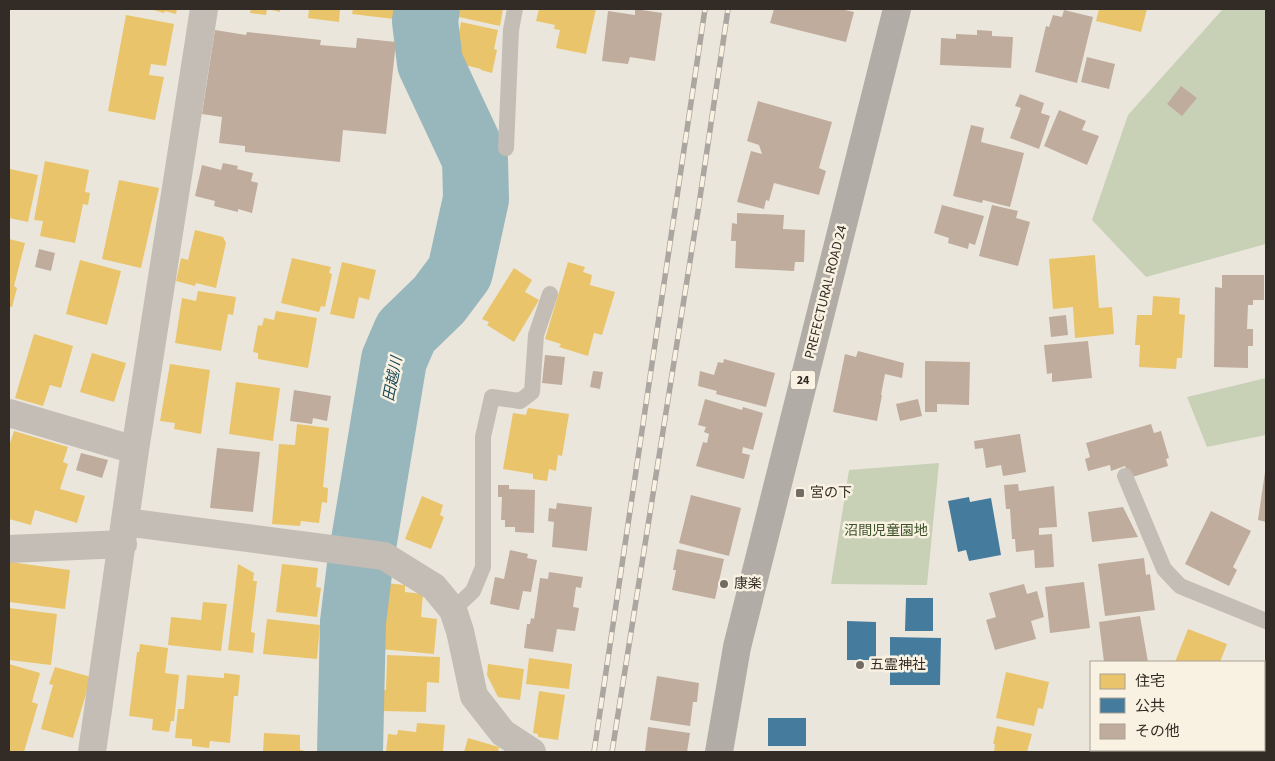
<svg xmlns="http://www.w3.org/2000/svg" width="1275" height="761" font-family="'Source Sans 3','Noto Sans JP',sans-serif">
  <rect width="100%" height="100%" fill="#ebe6dc"/>
  <!-- green -->
  <path fill="#c8d1b6" d="M1223 9H1266V244L1146 277 1092 220 1128 115Z
    M1266 378V435L1207 447 1187 397Z
    M939 463 927 585 831 584 849 470Z"/>
  <!-- homes -->
  <path fill="#e9c46a" d="M150 9H177L176 14 165 11 164 13Z
    M251 9H267L266 15 250 13Z
    M267 9H280V12Z
    M309 9H340L339 22 308 18Z
    M353 9H395L394 19 352 14Z
    M460 9H503L500 26 459 17Z
    M539 9H596L586 54 556 48 560 30 554 29 555 25 536 21Z
    M1099 9H1147L1141 32 1096 21Z
    M126 15 174 24 166 66 151 64 149 75 164 77 155 120 108 111Z
    M461 22 498 30 494 49 497 50 492 73 481 70V69L461 64 462 55 457 54 459 45 457 44Z
    M45 161 89 170 85 192 90 193 88 205 83 204 75 243 40 236 43 221 34 220Z
    M10 169 38 175 28 222 9 218Z
    M119 180 159 188 141 268 102 259Z
    M195 230 223 237 226 243 216 288 196 283 195 286 176 281 181 258 188 260Z
    M9 239 25 243 14 286 17 288 12 307H9Z
    M1095 255 1099 308 1112 307 1114 334 1075 338 1073 307 1053 309 1049 259Z
    M292 258 331 267 329 273 332 274 325 307 321 306 319 312 281 303Z
    M80 260 121 271 107 325 66 314Z
    M342 262 376 270 369 300 359 297 354 319 330 314Z
    M568 262 585 267 583 272 592 275 590 285 615 292 602 335 594 333 588 356 559 347 561 344 545 339Z
    M514 268 532 280 525 292 539 300 514 342 487 325 489 322 482 319Z
    M198 291 236 297 233 315 228 314 221 351 175 343 182 298 196 301Z
    M1153 296 1180 298 1179 314 1185 315 1182 358H1177L1176 369 1139 367 1140 345H1135L1137 315H1152Z
    M276 311 317 318 308 368 258 359V353L253 352 258 325 262 326 264 318 274 320Z
    M34 334 73 346 61 388 50 385 43 406 15 398Z
    M92 353 126 363 114 402 80 392Z
    M170 364 210 370 201 434 174 429 175 423 160 421Z
    M236 382 280 388 273 441 229 434Z
    M528 408 569 414 562 456 558 455 556 471 549 469 547 481 533 479V474L503 469 513 413 526 415Z
    M297 424 329 428 323 487 328 488 327 503 322 502 319 523 301 521 300 526 272 524 279 444 295 445Z
    M14 431 68 447 63 462 68 464 60 489 85 496 77 523 35 510 31 525 9 519V446Z
    M422 496 443 505 440 515 444 517 431 549 405 539Z
    M9 562 70 570 65 609 9 602Z
    M238 564 254 573 253 581H257L251 632 255 633 253 653 228 650Z
    M282 564 318 568 316 587 321 588 317 617 276 612Z
    M386 583 405 585V592L423 594 421 617 437 619 434 654 380 649Z
    M203 602 227 604 221 651 168 645 171 617 201 620Z
    M9 608 57 614 51 665 9 660Z
    M267 619 320 625 317 659 263 654Z
    M1188 629 1227 644 1220 662H1175Z
    M140 644 168 648 165 673 179 675 174 721H171L169 732 152 730 153 719 129 716 137 652H139Z
    M387 655 440 657 439 683 427 682 426 712 381 711 382 690H386Z
    M529 658 572 664 569 689 526 684Z
    M9 664 40 673 32 702 38 704 24 752H9Z
    M488 664 524 669 520 700 498 697 487 675Z
    M55 667 91 677 73 738 41 729 53 685 49 684Z
    M1006 672 1049 682 1043 709 1038 708 1034 726 996 718Z
    M224 673 240 675 238 696H234L230 743 210 741 209 748 192 746V739L175 738 178 709H184L187 675 224 678Z
    M539 691 565 695 558 740 538 737V734L533 733Z
    M417 723 445 725 443 752H386L388 734 397 735 398 730 416 732Z
    M997 726 1032 734 1027 752H994L995 744H993Z
    M1266 729V743L1264 741V734Z
    M264 733 300 735V750H303V752H263Z
    M468 738 499 747 498 752H464Z"/>
  <!-- public -->
  <path fill="#457b9d" d="M969 497 970 502 991 498 1001 555 969 561 966 550 958 552 948 501Z
    M906 598H933V631H905Z
    M847 621 876 622V660H847Z
    M890 637 941 638 940 685H890Z
    M768 718H806V746H768Z"/>
  <g fill="none" stroke-linecap="round" stroke-linejoin="round">
    <!-- river -->
    <path stroke="#98b7bc" stroke-width="66" d="M350 752 353 622 360 565 394 360 406 332 439 300 460 272 476 199 475 159 430 63 425 21 427 9"/>
  </g>
  <!-- building -->
  <path fill="#bfac9d" d="M635 9 662 13 655 61 630 57 628 64 602 61 608 11 635 15Z
    M774 9H840L854 12 846 42 770 23Z
    M1064 10 1093 17 1077 83 1035 72 1046 26 1049 27 1053 15 1062 17Z
    M215 30 246 35 247 32 321 40 320 45 356 48 357 38 396 42 386 134 343 130 340 162 245 152V146L219 143 222 117 202 114Z
    M977 30 992 31V36L1013 37 1011 68 940 65 941 38 956 39V34L977 35Z
    M1087 57 1115 64 1109 89 1081 82Z
    M1181 86 1197 98 1182 116 1167 104Z
    M1020 94 1044 103 1041 113 1050 116 1039 149 1010 138 1021 108 1015 106Z
    M758 101 832 122 819 168 826 171 819 195 774 183 769 201 766 200 764 209 737 202 751 151 762 154 759 145 747 141Z
    M1059 110 1086 121 1082 130 1099 136 1087 165 1044 146Z
    M971 125 984 128 981 142 1024 153 1010 207 983 200 982 203 953 196Z
    M223 163 238 166 237 169 253 173 251 181 258 183 252 213 238 209V212L214 206 215 201 195 196 202 165 221 170Z
    M942 205 984 216 975 245 969 243 968 249 948 243 949 238 934 233Z
    M992 205 1018 211 1016 218 1030 222 1018 266 979 256Z
    M737 213 784 215 783 229 805 230 804 262H795L794 271 735 268 736 241H731L732 223 737 224Z
    M39 249 55 253 51 271 35 267Z
    M1222 275H1264V300H1253V305H1248L1247 329H1253V346H1248V368L1214 367 1215 287 1222 288Z
    M1066 315 1068 335 1051 337 1049 317Z
    M1088 341 1092 378 1052 382V373L1047 374 1044 345Z
    M858 351 904 363 902 378 885 374 881 395H882L877 421 833 412 845 354 856 357Z
    M545 355 565 357 562 385 542 383Z
    M724 359 775 373 766 407 716 394 717 391 698 386 700 371 714 375 718 362 723 363Z
    M925 361 970 362 969 405 937 404V412H925Z
    M593 371 603 372 600 389 590 387Z
    M294 390 331 396 327 421 313 418 312 424 290 421Z
    M705 399 742 410 743 407 763 413 753 450 743 447 742 453 750 455 744 479 696 466 703 442 707 443 709 434 704 432 706 427 698 425Z
    M918 399 922 416 900 421 896 404Z
    M1151 424 1154 433 1161 431 1169 458 1166 459 1168 466 1129 478 1125 466 1111 471 1110 465 1088 471 1085 459 1090 457 1086 443Z
    M1020 434 1026 472 1003 476 1001 465 986 468 983 448 975 449 974 441Z
    M217 448 260 452 253 512 210 508Z
    M81 453 108 460 102 478 76 470Z
    M1265 472H1266V522L1258 520Z
    M1018 484 1019 491 1054 486 1057 527 1039 528V535L1052 534 1054 567 1035 568 1034 550 1016 552 1015 539H1012L1010 509H1006L1004 485Z
    M498 485H509V489L535 490 534 533 515 532V527H505V520H501L502 497H498Z
    M691 495 741 508 729 556 679 543Z
    M557 503 592 507 587 551 552 547 554 522 548 521 549 508 556 509Z
    M1123 507 1138 537 1092 542 1088 512Z
    M1211 511 1251 531 1233 567 1237 570 1229 586 1185 564Z
    M677 549 724 559 715 599 672 590 676 570H673Z
    M510 550 528 554 527 558 537 560 531 592 523 591 519 610 490 604 495 577 504 579Z
    M1144 558 1146 575 1150 574 1155 610 1105 616 1098 564Z
    M549 572 583 577 581 588 576 587 573 607 579 608 575 631 557 629 553 652 524 648 527 624H530L531 618 534 619 540 578 548 579Z
    M1084 582 1090 628 1050 633 1045 587Z
    M1024 584 1027 594 1037 591 1044 617 1031 621 1036 639 995 650 986 620 996 617 989 593Z
    M1140 616 1148 662H1104L1099 622Z
    M657 676 699 683 697 702H693L690 726 650 720Z
    M648 727 690 733 687 752H645Z"/>
  <g fill="none" stroke-linecap="round" stroke-linejoin="round">
    <!-- service -->
    <path stroke="#c3bdb5" stroke-width="16" d="M506 148 511 30 515 9
      M1125 476 1164 569 1180 586 1266 621
      M453 610 473 591 483 567V437L492 397 520 401 532 392 536 335 550 294"/>
    <!-- minor -->
    <path stroke="#c3bdb5" stroke-width="28" d="M9 413 135 450
      M125 522 384 556 434 587 453 610 460 631 474 696 503 733 532 752
      M9 549 123 544
      M92 752 135 450 204 9"/>
    <!-- primary -->
    <path stroke="#b1aca5" stroke-width="28" d="M719 752 737 647 897 9"/>
    <!-- rail casing -->
    <g stroke="#aba6a0" stroke-width="5.5">
      <path id="rail" d="M594 752 705 9
        M612 752 698 211 728 9"/>
    </g>
    <!-- rail -->
    <use href="#rail" stroke="#f9f2e2" stroke-width="4" stroke-dasharray="11" stroke-linecap="butt"/>
  </g>
  <!-- markers -->
  <g fill="#736c65" stroke="#f9f2e2" stroke-width="2">
    <rect x="795" y="488" width="10" height="10" rx="2.5"/>
    <circle cx="724" cy="584" r="5"/>
    <circle cx="860" cy="665" r="5"/>
  </g>
  <g text-anchor="middle" dominant-baseline="central" stroke-width="5" stroke-linejoin="round" paint-order="stroke">
    <!-- shield labels -->
    <rect fill="#f9f2e2" stroke="#6e675e" stroke-width="1" x="790.5" y="370.5" width="25" height="19" rx="4"/>
    <g font-size="12" font-weight="bold" fill="#332b25">
      <text x="803" y="380">24</text>
    </g>
    <!-- street labels -->
    <g font-size="14" fill="#332b25" stroke="#f9f2e2">
      <text transform="translate(826 292) rotate(-76)">PREFECTURAL ROAD 24</text>
    </g>
    <!-- poi labels -->
    <g font-size="14" fill="#332b25" stroke="#f9f2e2" text-anchor="start">
      <text x="810" y="493">宮の下</text>
      <text x="734" y="584">康楽</text>
      <text x="870" y="665">五霊神社</text>
    </g>
    <!-- park labels -->
    <g font-size="14" fill="#3c5128" stroke="#f9f2e2">
      <text x="886" y="531">沼間児童園地</text>
    </g>
    <!-- water labels -->
    <g font-size="15" font-style="italic" fill="#1a4855" stroke="#f9f2e2">
      <text transform="translate(393 379) rotate(-79)">田越川</text>
    </g>
  </g>
  <!-- border -->
  <rect width="1275" height="761" fill="none" stroke="#332b25" stroke-width="20"/>
  <!-- legend -->
  <rect x="1090" y="661" width="175" height="90" fill="#f9f2e2" stroke="#aaa296"/>
  <rect x="1100" y="674" width="25" height="15" fill="#e9c46a" stroke="#aaa296"/>
  <text x="1135" y="686" font-size="15" fill="#332b25">住宅</text>
  <rect x="1100" y="698" width="25" height="15" fill="#457b9d" stroke="#aaa296"/>
  <text x="1135" y="711" font-size="15" fill="#332b25">公共</text>
  <rect x="1100" y="724" width="25" height="15" fill="#bfac9d" stroke="#aaa296"/>
  <text x="1135" y="736" font-size="15" fill="#332b25">その他</text>
</svg>
